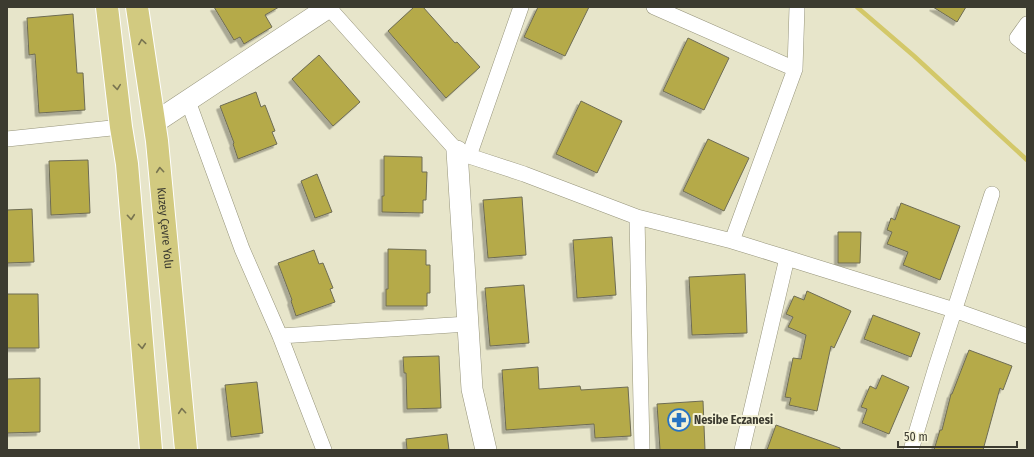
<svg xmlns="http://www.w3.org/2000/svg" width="1034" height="457" font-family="'Fira Sans Condensed',sans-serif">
  <defs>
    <filter id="shadow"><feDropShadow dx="-3.5" dy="3.5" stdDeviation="0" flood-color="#0004"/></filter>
  </defs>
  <rect width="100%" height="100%" fill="#e7e5ca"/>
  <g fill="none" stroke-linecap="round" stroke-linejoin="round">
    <!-- stream -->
    <path stroke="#d3c869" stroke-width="4.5" d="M857 7 914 56 1027 160"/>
  </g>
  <!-- building -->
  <path fill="#b5aa4a" stroke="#6e6c54" filter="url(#shadow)" d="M214 7H279L265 15 272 27 244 44 240 37 234 40Z
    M414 7H423L455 43 457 42 480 67 446 98 388 31Z
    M538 7H589L565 56 524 37Z
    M933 7H966L957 22Z
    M73 14 77 73H83L85 110 39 113 35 54 29 55 27 18Z
    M688 38 729 58 704 110 663 91Z
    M319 55 360 102 333 126 292 79Z
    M256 92 261 107 265 105 275 131 272 132 277 144 238 159 233 144 234 143 220 106Z
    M581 101 622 121 597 173 556 154Z
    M708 139 749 158 724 211 683 191Z
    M384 156 422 157V172H427L426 200H423V213L382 212V196H384Z
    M88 160 90 213 51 215 49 161Z
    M317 174 332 212 315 218 301 181Z
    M522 197 526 255 488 258 483 200Z
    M901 203 960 226 940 280 903 265 908 252 887 244 892 232 887 230 891 218 895 220Z
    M32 209 34 262 7 263V210Z
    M838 232H861L860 263H838Z
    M612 237 616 295 577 298 573 240Z
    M388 249 426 250V265H430V293H427V306H386V289H388Z
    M314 250 319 264 323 263 333 288 330 289 335 302 296 316 291 301 292 300 278 263Z
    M745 274 747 333 692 335 689 277Z
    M524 285 529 343 490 346 485 288Z
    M807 291 851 311 834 348 831 346 817 411 789 405 791 398 785 397 793 358 801 359 806 335 788 327 793 317 786 314 794 296 804 300Z
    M7 294H38L39 348H7Z
    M873 315 920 333 911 357 864 339Z
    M969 350 1012 366 1003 390 1000 388 983 450H934L940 430H942L951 394H952Z
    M439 356 441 408 407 409 406 373H404L403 357Z
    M538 367 539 389 580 386 581 390 628 387 631 436 595 438 594 424 506 430 502 370Z
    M882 375 909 387 889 434 862 423 867 409 861 407 870 386 876 389Z
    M40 378V432L7 433V379Z
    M257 382 263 433 231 437 225 385Z
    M703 401 705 450H660L657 404Z
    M776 425 840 448V450H767Z
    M447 434 449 450H407L406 439Z"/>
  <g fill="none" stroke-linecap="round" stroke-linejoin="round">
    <!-- street casing -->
    <g stroke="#96947b" stroke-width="16">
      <path id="street" d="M654 7 795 69
        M329 8 457 151 469 156 524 174 637 217 732 241 787 258 954 310 1027 336
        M1027 24 1017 38 1027 46
        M188 101 242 249 280 336 324 450
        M7 139 121 127
        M469 156 521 7
        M637 217 642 450
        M732 241 795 69 797 7
        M280 336 468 324
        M742 450 787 258
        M911 450 936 367 992 194"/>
    </g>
    <!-- secondary casing -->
    <g stroke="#96947b" stroke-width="22">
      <path id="secondary" d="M154 123 329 7
        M457 151 472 389 486 450"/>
    </g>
    <!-- primary casing -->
    <g stroke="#fff" stroke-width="24">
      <g id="primary">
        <path d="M107 7 121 127 127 164 151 450"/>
        <path id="s1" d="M137 7 157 141 186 450"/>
      </g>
    </g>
    <!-- street -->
    <use href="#street" stroke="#fff" stroke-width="15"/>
    <!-- secondary -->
    <use href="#secondary" stroke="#fff" stroke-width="21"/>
    <!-- primary -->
    <use href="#primary" stroke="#d2ca80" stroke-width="22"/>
  </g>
  <!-- one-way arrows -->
  <defs><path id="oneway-chevron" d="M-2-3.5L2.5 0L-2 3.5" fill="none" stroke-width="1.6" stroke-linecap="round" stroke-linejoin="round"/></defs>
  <g stroke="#787450">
    <use href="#oneway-chevron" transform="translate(142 42) rotate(-99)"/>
    <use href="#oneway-chevron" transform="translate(117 87) rotate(84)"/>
    <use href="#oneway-chevron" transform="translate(160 170) rotate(-95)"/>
    <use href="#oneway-chevron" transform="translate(131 217) rotate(85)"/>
    <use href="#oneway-chevron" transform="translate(142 346) rotate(85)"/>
    <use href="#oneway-chevron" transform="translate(182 411) rotate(-95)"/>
  </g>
  <!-- icons -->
  <defs>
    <g id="pharmacy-ring" transform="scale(1.15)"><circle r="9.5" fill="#f4f2d7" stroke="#2773c2" stroke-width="1.5"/><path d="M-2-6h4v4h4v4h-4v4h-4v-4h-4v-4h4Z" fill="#2773c2"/></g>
  </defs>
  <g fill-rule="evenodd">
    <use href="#pharmacy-ring" x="679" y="420"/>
  </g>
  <g text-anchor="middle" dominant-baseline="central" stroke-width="4" stroke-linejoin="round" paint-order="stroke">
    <!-- street labels -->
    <g font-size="12" fill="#3c3b30" stroke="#f4f2d7">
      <text stroke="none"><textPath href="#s1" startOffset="223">Kuzey Çevre Yolu</textPath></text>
    </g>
    <!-- poi labels -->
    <g font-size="12" font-weight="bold" fill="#3c3b30" stroke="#f4f2d7" text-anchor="start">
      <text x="694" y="420">Nesibe Eczanesi</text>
    </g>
  </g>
  <!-- border -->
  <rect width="1034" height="457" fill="none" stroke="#3c3b30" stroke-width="16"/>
  <!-- scale -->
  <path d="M898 441v6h119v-6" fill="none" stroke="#3c3b30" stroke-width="2"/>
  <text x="904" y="441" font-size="12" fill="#3c3b30" stroke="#f4f2d7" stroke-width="3" paint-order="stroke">50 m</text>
</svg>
